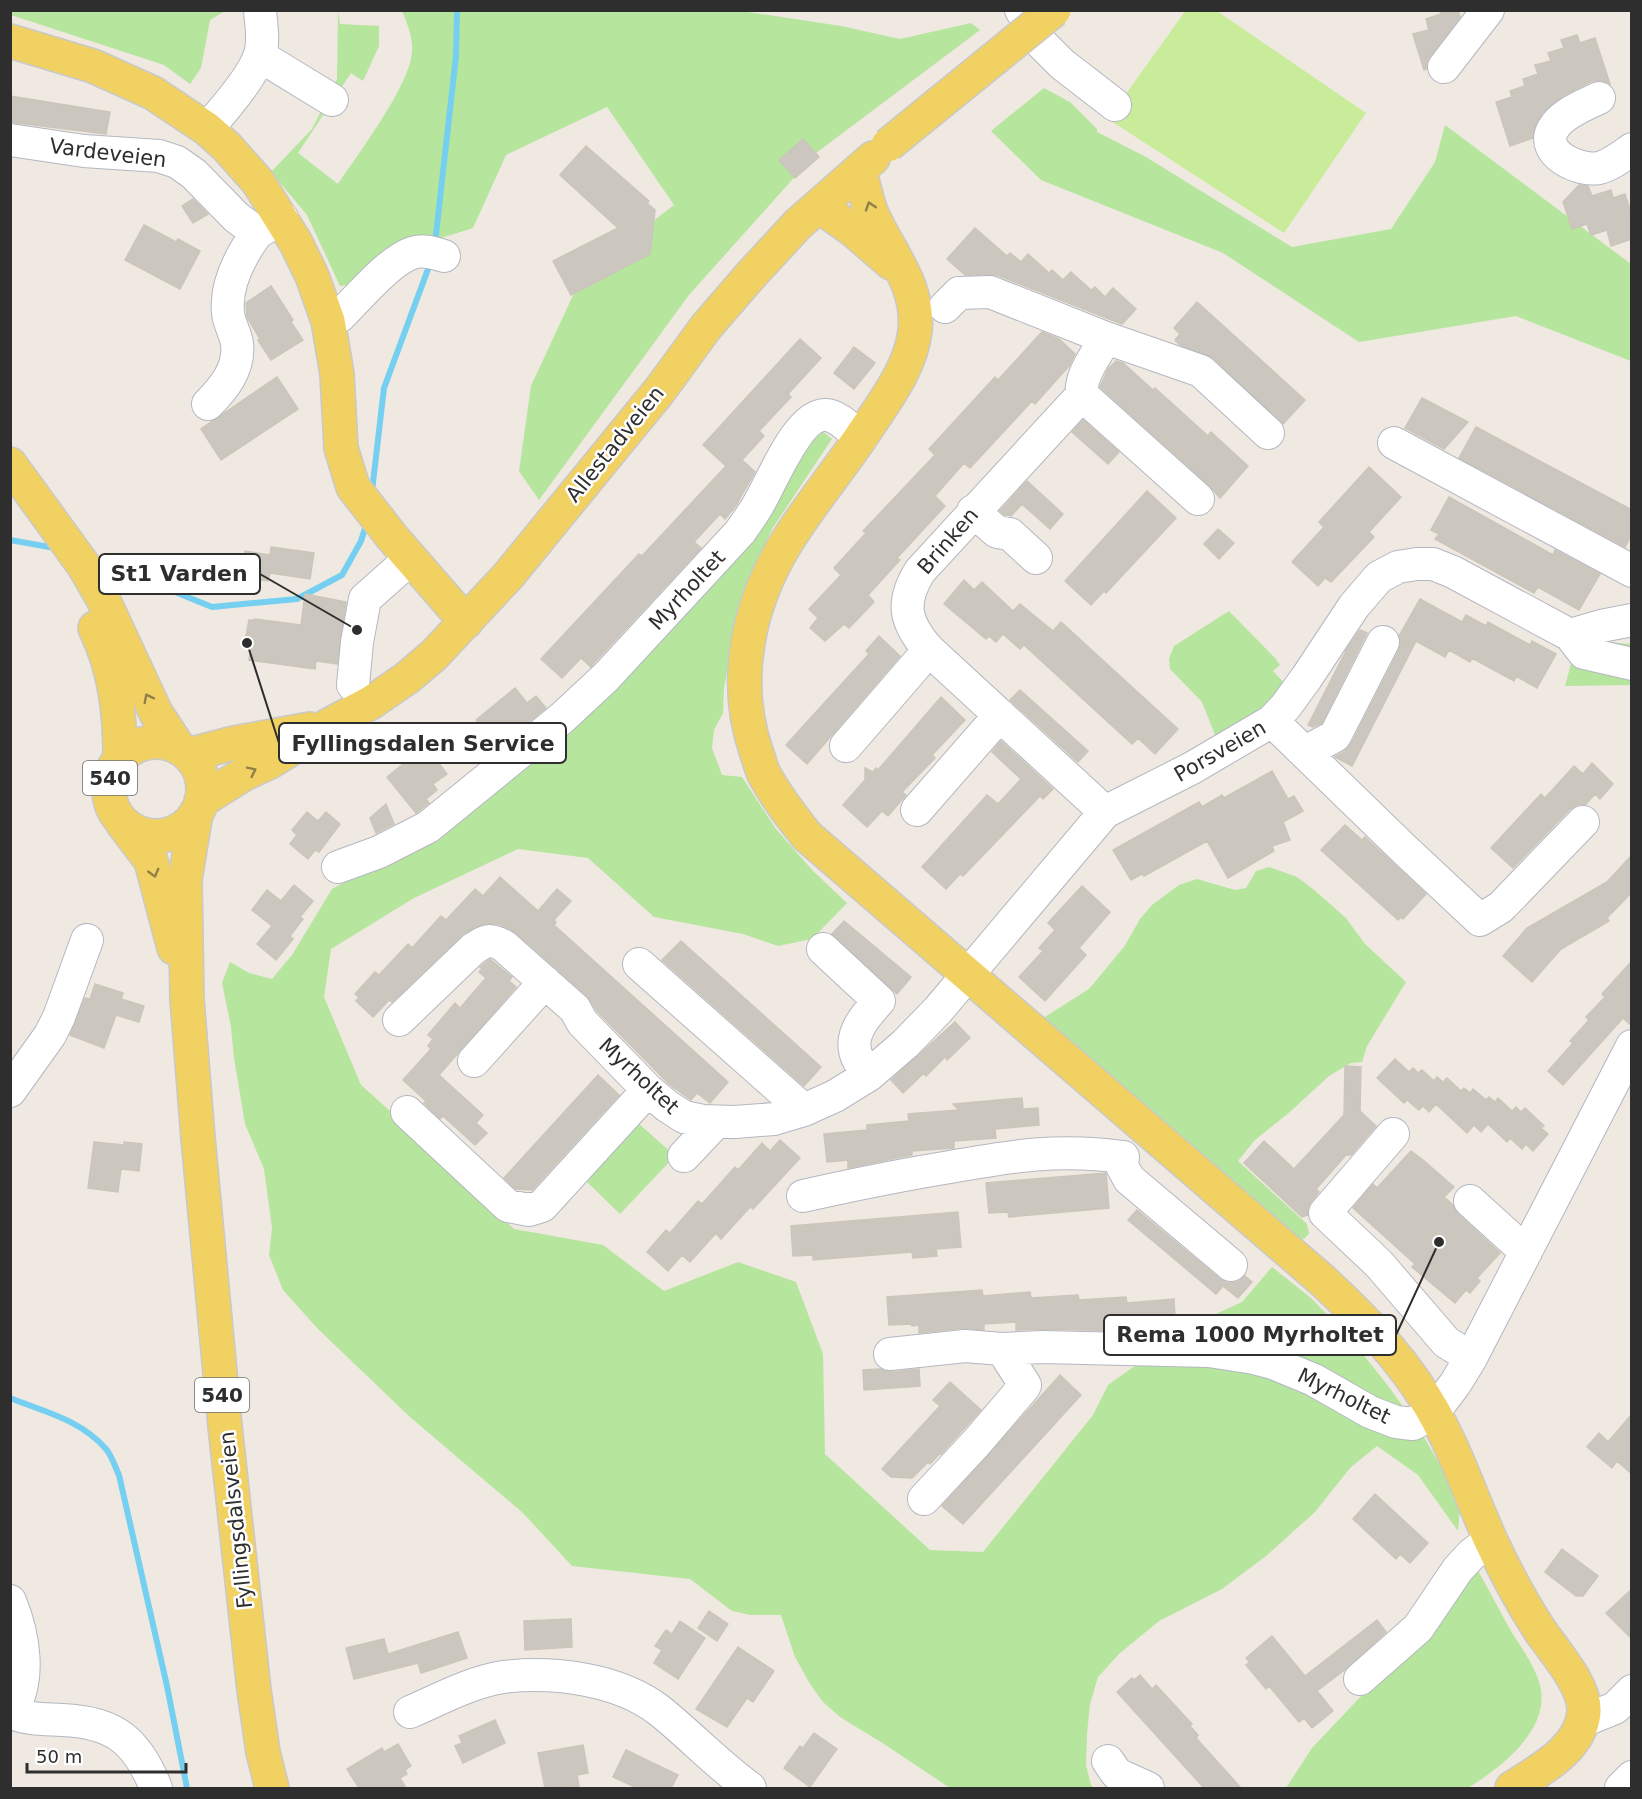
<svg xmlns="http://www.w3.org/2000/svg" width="1642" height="1799" font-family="'DejaVu Sans',sans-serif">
  <rect width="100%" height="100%" fill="#efe9e1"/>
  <!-- green -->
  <path fill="#b6e59e" d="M11 10H225V11L210 20 201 68 190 84 164 65 11 15Z
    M735 10 841 26 900 39 971 23 980 30 816 153 689 295 539 500 519 471 531 386 582 276 674 205 607 107 506 155 473 228 390 254 353 284 340 286 307 215 271 172 312 129 337 79 338 11 340 24 379 26V46L363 81 351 73 298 153 338 184C358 154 411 84 412 51 413 37 407 23 402 11Z
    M1044 88 1070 102 1097 129V132L1146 157 1292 247 1391 229 1435 162 1445 125 1631 264V361L1516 316 1359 342 1223 253 1041 180 991 131Z
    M822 431 832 439 772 529 750 578 736 623 724 688 723 713 714 730 712 748 722 775 742 777 776 829 813 871 847 903 812 939 778 946 743 934 654 917 588 858 518 849 414 898 331 949 324 997 361 1085 430 1147 514 1229 603 1245 664 1291 738 1262 796 1282 823 1354 825 1454 930 1550 983 1552 1093 1415 1108 1385 1139 1363 1187 1360 1202 1332 1216 1314 1242 1302 1272 1267 1311 1298 1350 1338 1389 1387 1421 1432 1440 1465 1460 1510 1458 1531 1418 1475 1377 1446 1350 1468 1315 1512 1266 1556 1222 1589 1159 1621 1119 1654 1098 1677 1090 1704 1087 1734 1086 1765 1091 1785 1094 1788H950L884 1744 840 1717 823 1702 810 1684 795 1657 781 1615H751L732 1611 690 1579 572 1566 523 1513 410 1417 318 1329 283 1290 269 1255 272 1228 264 1169 245 1124 234 1058 231 1027 222 983 230 962 249 973 272 979 292 955 332 889 449 825Z
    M1229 611 1275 658 1280 665 1273 671 1286 685 1255 716 1217 740 1202 702 1170 669 1169 659 1174 646Z
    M1594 641 1631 644V685L1565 686 1575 649Z
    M1269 867 1297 877 1313 889 1346 918 1365 944 1406 982 1367 1046 1362 1062 1351 1063 1329 1076 1291 1111 1255 1140 1238 1161 1307 1224 1309 1234 1300 1242 1040 1020 1089 989 1124 947 1140 919 1152 905 1179 885 1197 879 1235 890 1246 888 1256 871Z
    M637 1122 675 1156 620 1214 587 1182Z
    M1474 1563C1485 1583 1496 1604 1507 1624 1518 1644 1534 1663 1540 1685 1551 1730 1501 1767 1468 1788H1286L1312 1748 1401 1654Z"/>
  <!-- pitch -->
  <path fill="#c9ec9a" d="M1186 10 1217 11 1366 113 1284 233 1108 119Z"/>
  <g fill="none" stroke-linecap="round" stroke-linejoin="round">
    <!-- stream -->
    <path stroke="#75cff0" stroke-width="6" d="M435 243 456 56 457 10
      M372 491 384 388 431 261
      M10 540 55 548
      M94 559 212 607 297 599 342 575 361 541 367 522
      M10 1398C45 1412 81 1420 106 1449 112 1456 115 1467 119 1475L167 1686 187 1788"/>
  </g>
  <!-- building -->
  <path fill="#cbc7bf" stroke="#cbc5ba" stroke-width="1.5" d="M1440 10H1458L1460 17 1430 56 1426 64 1427 69 1424 70 1413 34 1429 30 1426 19 1441 14Z
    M1577 35 1580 43 1595 38 1610 84 1601 80 1592 81 1564 95 1542 113 1536 124 1533 138 1510 146 1496 102 1512 97 1510 91 1525 86 1523 79 1538 74 1535 65 1551 61 1548 53 1564 48 1561 40Z
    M10 96 110 112 106 134 10 122Z
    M803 139 819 157 795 178 779 160Z
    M586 146 649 201 647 203 655 210 650 254 571 295 553 261 618 228 560 175Z
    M1579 185 1588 186 1592 196 1611 190 1613 198 1625 194 1632 216V239L1611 246 1607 230 1591 235 1587 224 1572 229 1563 202Z
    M193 199 208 214 193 223 182 206Z
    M144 225 176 242 178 239 200 251 180 289 125 260Z
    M975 228 1007 256 1010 253 1021 262 1028 254 1049 273 1052 270 1063 280 1071 272 1091 290 1095 287 1105 297 1113 288 1136 309 1122 324 997 275H965L947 259Z
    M271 286 293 320 291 322 303 340 271 360 258 340 260 339 247 317 246 303Z
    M1197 302 1305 400 1283 424 1213 358 1180 345 1175 340 1180 334 1174 328Z
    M1042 332 1059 339 1075 354 1069 366 1035 404 1032 401 970 468 964 463 935 496 945 506 897 558 900 560 868 595 874 602 849 628 844 624 825 641 810 628 818 618 809 609 841 575 834 568 866 533 863 531 935 455 929 449 995 377 998 380Z
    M800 339 821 358 788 394 791 397 759 431 764 436 742 460 755 472 735 507 725 519 720 514 694 542 701 548 593 664 591 667 581 658 562 678 541 659 639 554 642 556 726 466 703 445Z
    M854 347 875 363 854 389 834 373Z
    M1116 361 1123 363 1153 390 1155 388 1208 436 1211 432 1248 466 1220 498 1210 486 1100 387 1108 369Z
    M277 377 298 409 221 460 201 429Z
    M1422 398 1468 422 1444 449 1405 428Z
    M1083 420 1119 452 1108 464 1072 432Z
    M1476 427 1632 510V534L1625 547 1459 458Z
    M1369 467 1401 497 1369 532 1374 537 1331 582 1325 578 1318 586 1292 562 1324 527 1319 522Z
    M1027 481 1063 514 1050 529 1022 504 1011 516 1005 515 1000 511Z
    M1147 491 1176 518 1106 593 1104 591 1091 605 1065 581Z
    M1449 497 1553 555 1555 550 1600 574 1579 610 1538 587 1534 593 1435 539 1439 534 1431 530Z
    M1218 529 1234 543 1219 559 1204 544Z
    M271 547 314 553 310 579 270 573 268 581 241 577 245 551 270 555Z
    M964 580 974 590 982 582 1013 611 1020 604 1053 631 1061 622 1178 729 1155 754 1138 738 1132 744 1024 645 1020 649 1003 634 996 642 989 636 986 639 944 604Z
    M305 594 346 602 337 664 316 661 315 669 249 660 252 637 246 636 249 620H255V619L301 625Z
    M1420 599 1462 622 1466 615 1486 626 1488 622 1530 645 1532 641 1556 654 1537 688 1516 676 1514 681 1472 658 1470 662 1449 650 1445 657 1416 641 1352 766 1335 757 1344 752 1351 744 1399 650 1401 642 1399 636Z
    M1360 630 1367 633 1322 723 1313 727 1308 725 1347 649Z
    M879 636 900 656 807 764 786 745 869 654 866 651Z
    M515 688 527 703 536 696 546 708 491 753 474 734 483 727 476 720Z
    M1020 690 1088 751 1078 762 1010 700Z
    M941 697 965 720 932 755 935 758 902 792 906 795 888 816 882 811 867 827 843 805 865 780V768L873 772 876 768 878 770Z
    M1001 741 1053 789 1043 799 1040 796 963 876 960 874 946 889 922 867 987 795 998 804 1021 779 992 752Z
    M426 746 447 774 433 784 437 790 426 799 429 803 416 813 387 777Z
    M1592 763 1613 784 1600 799 1595 794 1586 804 1577 805 1570 809 1513 868 1491 848 1541 794 1545 798 1574 766 1583 774Z
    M1272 771 1288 799 1294 796 1303 811 1283 822 1290 840 1272 846 1274 851 1228 878 1207 841 1144 876 1142 874 1131 880 1113 850 1199 802 1202 807 1222 795 1224 798Z
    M386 804 394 824 376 833 370 818Z
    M307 812 318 821 326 812 340 824 319 852 315 850 308 859 290 844 297 835 292 830Z
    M1345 825 1362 840 1365 837 1426 894 1403 919 1401 917 1398 920 1321 850Z
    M1632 855V892L1607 918 1609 921 1561 949 1532 982 1503 956 1527 928 1607 882Z
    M500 877 538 911 557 889 571 901 554 920 556 922 554 925 728 1082 710 1103 697 1093 691 1100 669 1084 597 1011 587 996 516 933 499 924H483L463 934 392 1002 389 1000 373 1017 356 1001 359 997 355 994 375 972 379 975 408 944 412 948 441 916 446 920 475 889 483 896Z
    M294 885 313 901 300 917 303 919 290 936 293 939 276 960 257 944 272 926 252 910 267 890 281 901Z
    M1082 886 1110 912 1079 948 1086 955 1045 1001 1019 977 1043 951 1039 948 1055 930 1048 923Z
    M844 921 911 977 897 994 832 934Z
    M681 941 821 1067 804 1086 662 960Z
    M490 959 512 977 509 981 516 987 439 1075 483 1115 476 1123 487 1133 475 1145 443 1116 440 1119 424 1103 426 1101 403 1080 431 1049 428 1046 433 1039 428 1035 455 1003 460 1008 486 978 479 972 482 969 480 967Z
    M1632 961V1026L1623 1018 1563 1085 1548 1071 1573 1043 1570 1041 1589 1020 1586 1017 1605 997 1602 994Z
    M95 984 123 993 121 999 144 1006 139 1022 116 1015 104 1048 70 1035 85 998 90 999Z
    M955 1022 970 1038 947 1060 946 1056 926 1076 924 1073 903 1093 891 1080Z
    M1395 1059 1409 1072 1413 1068 1418 1073 1422 1070 1434 1081 1437 1077 1443 1082 1447 1078 1461 1091 1464 1088 1470 1093 1473 1089 1486 1100 1489 1097 1495 1102 1498 1098 1512 1111 1516 1107 1521 1112 1525 1108 1544 1126 1541 1128 1548 1134 1533 1151 1526 1144 1522 1149 1510 1138 1507 1142 1488 1124 1481 1132 1474 1125 1467 1133 1436 1104 1429 1112 1423 1106 1419 1110 1407 1100 1404 1103 1377 1078Z
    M1345 1066 1361 1067 1360 1111 1376 1126 1351 1155H1346L1316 1189 1319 1192 1311 1202 1308 1209V1215L1302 1217 1244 1163 1264 1141 1294 1169 1344 1115Z
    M598 1075 619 1095 532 1190 516 1189 504 1178Z
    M1022 1098 1023 1109 1038 1108 1039 1125 995 1129 996 1138 954 1141V1148L912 1151V1155L848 1168V1160L827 1162 824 1134 867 1130V1125L909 1121 908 1114 959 1110 953 1104Z
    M780 1140 800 1158 753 1209 750 1207 721 1239 716 1233 690 1262 682 1255 668 1271 647 1252 666 1230 670 1233 698 1201 702 1204 735 1167 738 1170 762 1143 770 1151Z
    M94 1142 124 1145V1142L142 1144 139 1171 121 1169 118 1192 88 1188Z
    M1411 1151 1423 1160 1454 1187 1444 1197 1453 1205 1458 1214 1500 1253 1477 1278 1480 1281 1470 1293 1466 1290 1455 1303 1412 1267 1415 1264 1353 1208 1373 1184 1377 1188Z
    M1106 1173 1109 1208 1009 1217 1008 1212 989 1213 986 1183Z
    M1137 1210 1220 1279 1227 1283 1237 1282 1245 1276 1252 1282 1238 1298 1223 1286 1216 1294 1128 1220Z
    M958 1212 961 1247 936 1249 937 1256 913 1258 912 1252 813 1260V1255L793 1256 791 1226Z
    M982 1290 983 1296 1030 1292 1031 1298 1078 1295 1079 1300 1126 1297 1127 1303 1174 1299 1176 1332 1043 1329 1016 1330V1322L984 1324V1330L963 1328 919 1333V1325L912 1326V1324L889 1325 887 1297Z
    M880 1369 892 1372 919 1369 920 1386 864 1390 863 1370Z
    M1060 1375 1081 1395 963 1524 942 1506Z
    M950 1382 981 1410 941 1454 940 1453 930 1464 928 1462 912 1478 891 1477 882 1469 940 1406 933 1400Z
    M1632 1414V1474L1617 1461 1612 1468 1587 1447 1599 1433 1608 1442Z
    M1375 1494 1428 1543 1410 1563 1400 1554 1396 1559 1353 1519Z
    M1562 1549 1598 1576 1583 1596H1576L1545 1572Z
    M1632 1589V1639L1606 1613Z
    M709 1611 728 1624 717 1641 698 1628Z
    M571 1619 572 1647 525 1650 524 1621Z
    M1377 1620 1386 1632 1347 1668 1317 1691 1333 1711 1312 1728 1304 1718 1299 1722 1269 1686 1266 1689 1246 1665 1250 1662 1246 1658 1272 1636 1305 1676Z
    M680 1621 705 1638 678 1679 654 1663 662 1650 655 1646 666 1630 672 1634Z
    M458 1632 467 1658 421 1673 418 1663 354 1679 346 1648 384 1639 388 1654Z
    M738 1647 774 1671 753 1702 747 1698 727 1727 696 1709Z
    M1140 1675 1152 1689 1156 1685 1192 1724 1190 1726 1198 1735 1196 1738 1241 1788H1204L1117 1692 1132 1678 1134 1680Z
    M495 1720 505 1743 463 1763 455 1746 462 1743 459 1736Z
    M814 1733 837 1749 810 1787 784 1768 800 1746 803 1748Z
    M398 1744 411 1766 405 1770 407 1774 400 1778 406 1788H359L347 1769 382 1748 384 1752Z
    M583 1745 588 1773 577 1775 579 1786 545 1788 538 1753Z
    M626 1750 678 1775 671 1788H637L613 1777Z"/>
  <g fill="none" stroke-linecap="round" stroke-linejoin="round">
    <!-- minor casing -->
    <g stroke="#b4b7c1" stroke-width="34">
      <path id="minor" d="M1021 10 1042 44 1062 64 1115 105
        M260 56 332 100
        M1444 67 1488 10
        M1599 98C1584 105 1561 114 1553 129 1539 154 1580 172 1599 168 1611 165 1622 156 1632 149
        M207 129C222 112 252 77 259 57 265 43 261 24 260 10
        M10 140 84 151 159 156 177 162 194 174 236 217 257 233 282 218
        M945 307 959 293 990 292 1106 338 1201 371 1268 433
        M328 321 340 316C358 298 389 261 412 253 423 249 434 253 444 256
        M1082 395 1198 499
        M208 404C223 389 240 369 237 344 236 334 229 324 228 313 225 284 241 255 257 233
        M1394 443 1632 571
        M973 511 997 532 1010 534 1036 558
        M1570 635 1601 626 1632 620
        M353 685 357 642 365 599 410 559
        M1272 721 1404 849 1480 920 1501 907 1583 822
        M846 746 929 650
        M1306 754 1311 749 1335 736 1383 642
        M917 810 1000 715
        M1105 812 929 650C905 623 900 603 920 571L1082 395C1079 376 1097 354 1106 338
        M338 867 379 852 428 827 562 718 606 677 740 532C746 523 753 514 758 505 771 484 798 413 826 415 839 416 851 430 861 438
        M823 949 879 1001C868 1013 851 1031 855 1050 856 1059 864 1068 869 1075
        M639 964 804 1110
        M399 1020 473 949C487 940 489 938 504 946L575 1009 582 1022 648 1090 667 1106 684 1117 703 1121 735 1122 774 1119 804 1110 835 1096 869 1075 905 1044 938 1010 1105 812 1192 768 1272 721 1286 706 1307 677 1354 606 1379 577 1398 567 1417 564H1433L1453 572 1570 635 1584 653 1632 664
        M474 1061 545 982
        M10 1091 50 1035 59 1017 87 940
        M407 1112 508 1206 529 1210 542 1206 648 1090
        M1393 1134 1325 1213 1379 1264 1446 1342 1471 1358
        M684 1156 716 1122
        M1123 1157 1122 1166 1129 1179 1231 1265
        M803 1196C852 1185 901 1175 950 1167 1012 1156 1059 1148 1123 1157
        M1470 1201 1526 1252
        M890 1354 965 1346 1002 1349 1043 1347 1209 1351 1254 1358 1273 1363 1314 1380 1370 1412 1396 1422 1413 1424 1434 1412 1455 1384 1471 1358 1632 1046
        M924 1499 977 1442 1024 1387 1025 1385 1002 1349
        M10 1601C24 1635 32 1681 10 1714
        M1360 1679 1418 1628 1458 1569 1472 1554 1491 1540
        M410 1712C440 1699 471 1682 503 1677 554 1671 619 1679 660 1711 691 1736 718 1765 750 1788
        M12 1713C29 1720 44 1719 62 1720 115 1722 137 1741 156 1788
        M1583 1721 1615 1708 1632 1691
        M1108 1761 1117 1774 1148 1788
        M1621 1788 1632 1777"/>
    </g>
    <!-- major casing -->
    <g stroke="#c9c9c9" stroke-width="36">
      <path id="major" d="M10 41 93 66 153 93 207 129 227 147 258 182 296 243 312 276 328 321 337 374 341 448 353 487 392 537 466 622
        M859 170C864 184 866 200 872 214 889 253 920 285 915 331 911 367 885 401 865 431 840 469 810 504 786 543 748 605 732 680 756 751 759 759 761 769 765 776 777 798 792 817 807 836L1322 1280C1360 1315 1396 1352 1424 1396 1453 1441 1469 1493 1491 1541 1505 1571 1521 1601 1539 1629 1553 1650 1586 1686 1584 1712 1581 1749 1540 1770 1512 1788
        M819 206 853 230 891 263
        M10 464 84 566 103 599 156 713 179 748
        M95 628C115 669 120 712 120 757
        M109 789a47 47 0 1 1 94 0a47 47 0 1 1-94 0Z
        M188 755 234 743 310 729
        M201 801 244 774 270 762 327 726 372 702 407 678 434 655 508 576 660 390 706 327 750 276 798 224 873 158
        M196 813 185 879 187 999 198 1138 225 1426 254 1690 263 1752 272 1788
        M123 824 151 861 174 948"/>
    </g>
    <!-- minor -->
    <use href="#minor" stroke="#fff" stroke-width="32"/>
    <!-- major -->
    <use href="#major" stroke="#f2d163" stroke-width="33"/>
    <!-- major-bridge casing -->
    <g stroke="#c9c9c9" stroke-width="36" stroke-linecap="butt">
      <path id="major-bridge" d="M888 145 1054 10"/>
    </g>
    <!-- major-bridge -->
    <use href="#major-bridge" stroke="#f2d163" stroke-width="33"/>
  </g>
  <!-- one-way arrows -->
  <defs><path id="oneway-chevron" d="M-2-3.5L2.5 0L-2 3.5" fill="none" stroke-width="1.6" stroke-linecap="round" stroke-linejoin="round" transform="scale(1.5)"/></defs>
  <g stroke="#908048">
    <use href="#oneway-chevron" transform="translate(870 206) rotate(-108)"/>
    <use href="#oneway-chevron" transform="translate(148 698) rotate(-117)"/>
    <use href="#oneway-chevron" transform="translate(252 771) rotate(-26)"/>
    <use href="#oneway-chevron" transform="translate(154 873) rotate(75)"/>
  </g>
  <g text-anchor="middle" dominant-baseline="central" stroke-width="5" stroke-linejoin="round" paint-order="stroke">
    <!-- shield labels -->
    <g fill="#fff" stroke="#6d6d6d" stroke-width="1.5">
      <rect x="83" y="761" width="54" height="34" rx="4.5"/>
      <rect x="195" y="1378" width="54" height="34" rx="4.5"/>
    </g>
    <g font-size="20" font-weight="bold" fill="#2e2e2e">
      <text x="110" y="778">540</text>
      <text x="222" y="1395">540</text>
    </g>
    <!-- street labels -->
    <g font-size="21" fill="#2e2e2e" stroke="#fff">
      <text transform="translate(108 153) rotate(7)">Vardeveien</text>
      <text transform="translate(615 444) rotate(-51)">Allestadveien</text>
      <text transform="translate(948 541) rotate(-49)">Brinken</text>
      <text transform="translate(687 590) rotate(-47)">Myrholtet</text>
      <text transform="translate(1220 751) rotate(-30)">Porsveien</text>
      <text transform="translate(639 1076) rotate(43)">Myrholtet</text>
      <text transform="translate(1344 1396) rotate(26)">Myrholtet</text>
      <text transform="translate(236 1520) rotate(-96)">Fyllingsdalsveien</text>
    </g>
  </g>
  <!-- callouts -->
  <path fill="none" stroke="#2e2e2e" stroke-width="2" d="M357 630L260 574M247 643L279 743M1439 1242L1396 1335"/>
  <g fill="#2e2e2e" stroke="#fff" stroke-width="2">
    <circle cx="357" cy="630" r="6"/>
    <circle cx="247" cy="643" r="6"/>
    <circle cx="1439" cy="1242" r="6"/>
  </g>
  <g fill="#fff" stroke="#2e2e2e" stroke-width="2">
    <rect x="99" y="554" width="161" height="40" rx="6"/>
    <rect x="279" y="723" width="287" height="40" rx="6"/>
    <rect x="1104" y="1315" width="292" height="40" rx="6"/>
  </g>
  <g font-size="22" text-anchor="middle" font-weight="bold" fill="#2e2e2e">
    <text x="179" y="581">St1 Varden</text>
    <text x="423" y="751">Fyllingsdalen Service</text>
    <text x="1250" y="1342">Rema 1000 Myrholtet</text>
  </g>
  <!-- border -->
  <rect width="1642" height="1799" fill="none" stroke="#2e2e2e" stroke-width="24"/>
  <!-- scale -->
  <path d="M27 1763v9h159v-9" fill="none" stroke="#2e2e2e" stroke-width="3"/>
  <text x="36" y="1763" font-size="18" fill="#2e2e2e" stroke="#ffffff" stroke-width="4.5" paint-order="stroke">50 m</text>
</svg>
